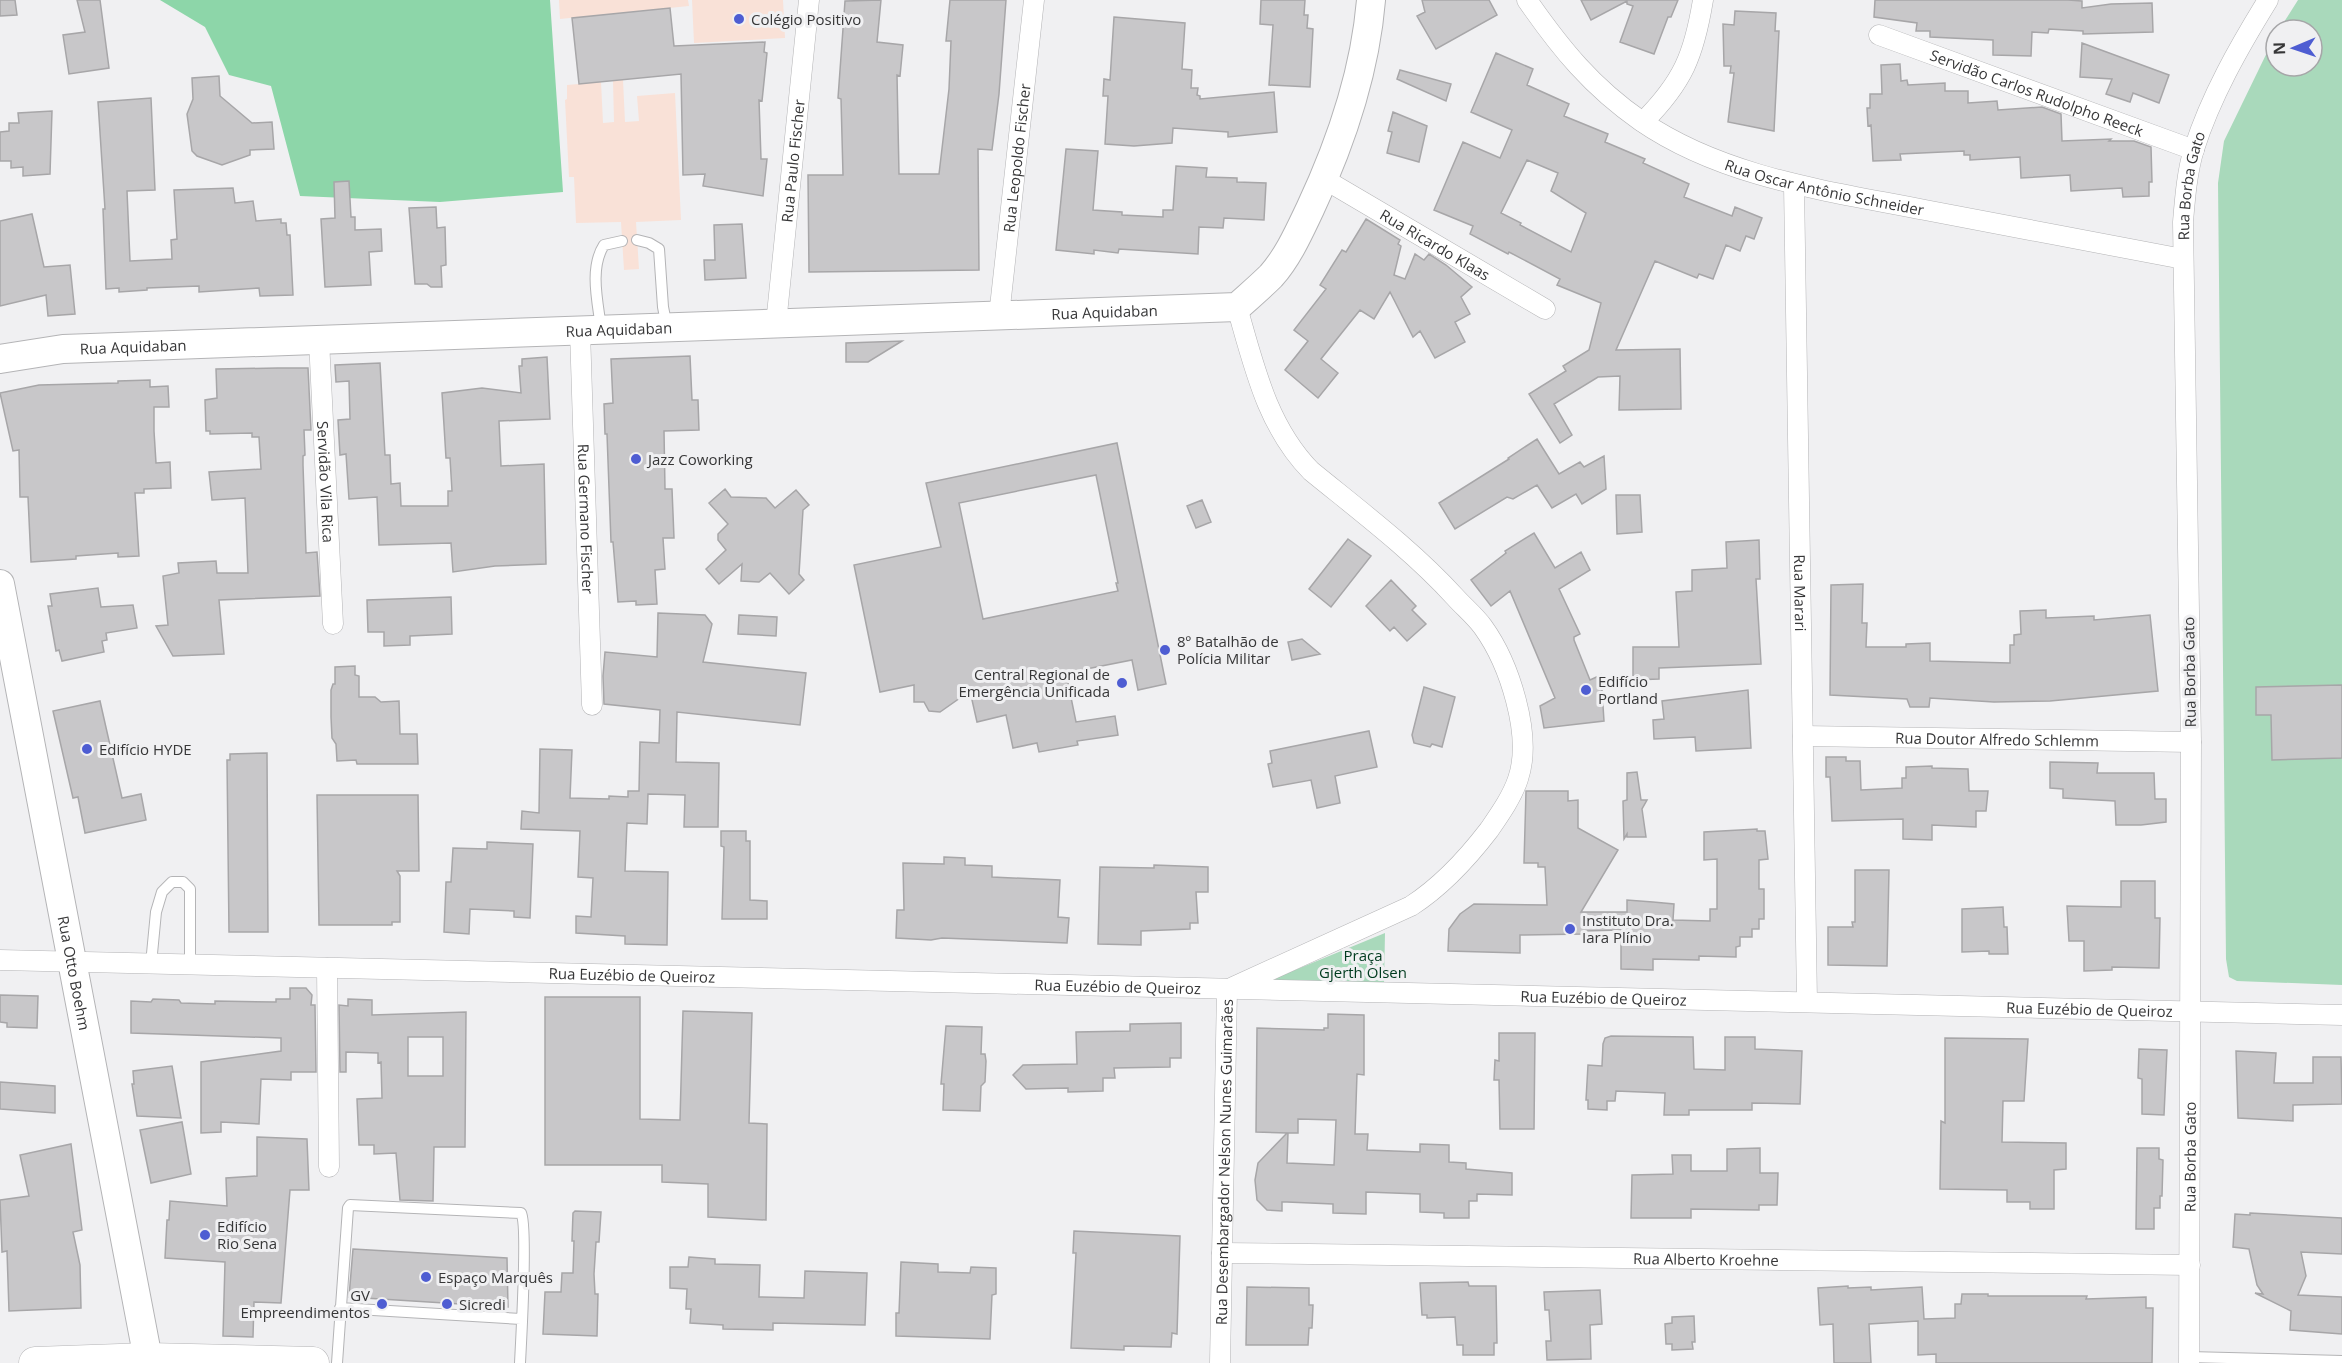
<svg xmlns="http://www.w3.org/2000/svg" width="2342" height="1363" font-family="'Open Sans',sans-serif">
  <rect width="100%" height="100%" fill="#f0f0f2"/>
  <!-- education -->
  <path fill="#f9e1d7" d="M559 0H688L689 6 560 19Z
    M692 0H783L785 38 694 43Z
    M623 80 625 122 639 121 637 96 675 93 681 220 636 222 639 269 624 270 621 222 576 223 574 177H569L565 100 567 99V85L601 82 603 123 614 122 613 81Z"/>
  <!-- green -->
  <path fill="#a9d9bb" d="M2298 0H2342V985L2237 981 2229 977 2226 959 2218 183 2224 141 2276 34V66H2312V30H2279Z
    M1385 933 1384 985 1266 982Z"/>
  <!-- forest -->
  <path fill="#8dd6a9" d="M160 0H550L563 192 440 202 300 196 271 86 229 75 205 27Z"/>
  <!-- building -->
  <path fill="#c8c7c9" stroke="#a7a6a8" stroke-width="1.5" fill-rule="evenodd" d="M0 0H15L17 15 0 16Z
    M77 0H100L109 68 69 74 63 35 85 32Z
    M881 0 877 42 903 45 900 76 897 75 899 174H939L949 89 951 41H946L950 0H1006L999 94 992 150 978 149 979 270 809 272 808 175H843L841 99 838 98 845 1Z
    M1261 0H1305L1304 15H1308L1307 28 1313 29 1310 87 1269 85 1273 25 1260 24Z
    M1422 0H1489L1497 15 1436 49 1417 16 1425 12Z
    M1581 0H1678L1671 17H1668L1654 54 1620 42 1633 6 1627 4V1L1591 20Z
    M1875 0H2068L2082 1V8L2111 4 2152 3 2153 32 2083 34V31L2049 29 2048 33 2032 32 2031 56 1993 55V40L1930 37V31H1916L1917 23 1874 17Z
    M670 8 674 46 765 42 764 52 767 53 762 101 759 100 761 159H767L763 196 703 186 705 174 683 175 681 74 579 84 572 18Z
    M1735 11 1776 13 1775 31H1779L1774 131 1728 122 1734 73H1730L1731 66H1724L1723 24 1734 25Z
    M1114 17 1185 23 1182 69 1192 70 1191 88H1198L1197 95 1200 96V99L1274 92 1277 132 1228 137V132L1173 128 1172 143 1134 146 1105 144 1108 96H1103L1104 79 1110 80Z
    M2082 43 2169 75 2159 103 2133 93 2130 102 2106 94 2112 79 2080 77Z
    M1496 53 1533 69 1527 85 1569 104 1564 116 1608 134 1605 142 1645 159 1643 163 1689 184 1684 197 1732 216 1735 207 1762 218 1754 239 1746 236 1740 251 1726 245 1713 279 1699 274 1697 278 1655 261 1616 350 1680 349 1681 409 1619 410 1620 376 1598 377 1554 404 1572 435 1560 443 1529 394 1566 371 1563 366 1589 350 1601 303 1557 285 1560 279 1509 252 1508 254 1470 234 1473 226 1434 210 1463 142 1500 158 1512 130 1471 112ZM1527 160 1558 173 1551 191 1586 213 1571 252 1520 225 1521 223 1501 213Z
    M1900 64 1901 81 1907 80 1908 85 1945 83V91H1968V103L1997 101 1998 110 2042 107 2061 114 2062 141 2111 139 2109 141H2134L2151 147 2152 182H2149V196L2123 197 2122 188 2071 191 2070 175 2021 178 2020 157 1970 160V155H1964V151L1900 154 1901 160 1873 161 1871 125 1868 126 1867 108H1870V94H1882L1881 65Z
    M1400 70 1451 84 1446 101 1397 79Z
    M219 76 220 96 252 123 272 122 274 149 250 150V155L222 165 197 156 192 151 187 114 193 99 192 78Z
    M151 98 155 190 127 191 130 261 172 259 171 240 177 239 174 190 233 188 235 203 253 201 256 221 281 219V223H286L287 235H290L293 295 260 296 259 288 199 292V286L147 288V290L119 292V288L106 289 103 209H105L98 102Z
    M52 111 50 174 23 176V167L11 168V161H0V132L9 131V123H19L18 113Z
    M1393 112 1427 126 1419 162 1387 153 1392 132 1388 131Z
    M1066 149 1098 151 1093 210 1122 212V215L1163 217V210H1173L1176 166 1207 168 1206 177 1237 178V182L1266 183 1264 220 1224 218 1223 228 1199 227 1198 254 1119 249 1118 253 1094 250V254L1056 250Z
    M349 181 351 217H355V230L381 229 382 251 369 252 371 285 325 287 321 219 335 218 334 182Z
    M436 207 437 228 445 227 446 265 441 266 442 287H431L427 284H415L409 208Z
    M32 214 44 267 70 265 75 314 48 316 46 295 0 306V221Z
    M1366 219 1400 240 1398 244 1401 246 1394 275 1405 279 1415 254 1424 260 1429 254 1446 265 1472 287 1461 297 1470 314 1455 322 1465 342 1435 358 1420 331 1413 337 1390 292 1374 319 1360 310 1321 359 1338 373 1318 398 1285 370 1308 341 1294 330 1326 289 1320 285 1342 250 1346 252Z
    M742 224 746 278 705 280 704 260H715L714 225Z
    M902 341 868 362H846V343Z
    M690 356 692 400H698L699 430 664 431 665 489H672L674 538H663L665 569 655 570 657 604 636 605V601L618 602 613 542H611L607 434H605L604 404 613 403 611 359Z
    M547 357 550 419 499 421 501 466 544 464 546 564 495 566 453 572 451 543 379 545 377 497 349 499 346 454 340 455 338 420 350 419 349 381 336 382 335 365 380 363 385 455H390L391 484 400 483 401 506H448V491H452L450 458H446L442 393 482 388 521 393 519 366H522V359Z
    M278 368H308L311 430H304L305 455 303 456V465L306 553 317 552 320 596 219 600 224 654 173 656 156 626 168 625 163 576 179 573 178 563 216 561 217 573H248L245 498 212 500 209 472 261 469 259 437H252V433L210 434V431H206L205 400 217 398 216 369Z
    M150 380V387L168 386 169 407H154V431L156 463 170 462 171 488 144 489V493H135L139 556 118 557V553L76 556V559L31 562 28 497H20L19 450 13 451 0 393 39 385 118 383V381Z
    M1537 439 1559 474 1580 462 1584 467 1604 456 1606 489 1582 504 1576 494 1552 508 1537 485 1513 499 1507 497 1455 529 1439 503 1509 459 1508 458Z
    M1117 443 1166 684 1138 690 1132 660 1066 673 1076 722 1115 716 1118 735 1077 741 1078 745 1039 752 1037 743 1013 748 1006 715 977 722 970 691 940 712 929 711 924 702H914V685L880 692 854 565 941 547 926 483ZM1096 475 1118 583H1116L1118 591 983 619 959 503Z
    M725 489 731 497 766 498 775 508 796 490 809 505 803 510 799 574 804 580 789 594 770 573 759 582 741 581 742 564 719 584 706 569 726 550 718 540V534L728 524 709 503Z
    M1616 495H1640L1642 532 1617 534Z
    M1202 500 1211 522 1196 528 1187 506Z
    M1534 533 1555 568 1581 552 1590 570 1559 589 1580 634 1574 637V640L1590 680 1601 675 1604 721 1544 728 1540 706 1555 698 1510 591 1491 606 1471 580 1506 553 1505 551Z
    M1348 539 1371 556 1331 607 1309 589Z
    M1759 540 1760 579H1756L1761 664 1659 668V679L1633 680V647H1679L1676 592 1692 591V570L1727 568 1726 542Z
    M1391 580 1416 606 1412 610 1426 624 1407 641 1394 627 1390 631 1366 606Z
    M1863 584 1862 623H1867L1866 647H1906V644L1930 643V661L2010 663V645H2014V635L2021 634 2020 611 2046 610V618L2094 616V620L2150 615 2158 691 2050 701 1994 702 1930 698 1929 707H1910L1907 699 1830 695 1831 585Z
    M98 588 101 607 133 605 137 628 106 633 107 640 102 641 104 652 62 661 59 650 56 651 48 606H52L50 594Z
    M451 597 452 634 410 636V645L384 646V632H368L367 600Z
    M658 613 705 615 712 624 703 662 806 673 800 725 677 712 676 762 719 763 718 827H684L685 795 648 794 647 824 627 823 625 871 668 872 667 945 625 944V936L576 933V916L591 917 593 878 578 877 580 831 521 829 522 811 539 813 540 749 572 750 570 798 609 799V796L628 797V791H639L640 742 659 743 660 710 604 704 603 676 605 652 657 657Z
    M739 615 777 617 776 636 738 634Z
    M1302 639 1320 654 1292 660 1288 642Z
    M355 666V675L359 676V697H375L381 702 399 701 400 734H417L418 764H357L356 760 337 761 336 744 332 738 331 717V690L333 684H335V667Z
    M2342 685V758L2272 760 2271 715H2256V687Z
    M1424 687 1455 697 1442 747 1432 744 1430 747 1414 743 1412 735Z
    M1748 690 1751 748 1696 751 1695 737 1654 739 1653 720 1664 719 1662 701Z
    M100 701 122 798 141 794 146 820 85 833 78 797 73 798 53 711Z
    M1369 731 1377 767 1335 776 1340 803 1317 808 1311 780 1273 787 1268 764 1272 763 1270 751Z
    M267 753 268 932H229L227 760H230V754Z
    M1826 757H1846V761H1860L1861 790 1902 788V778H1906V767L1932 766V768L1968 769 1969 791H1988L1986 811H1976V827L1932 825V840L1903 839V819L1832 821 1830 777H1826Z
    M2050 762 2098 763 2097 773H2154L2155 799H2166V822L2141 825H2116L2115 801 2063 798V789L2050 788Z
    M1637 772 1641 800H1647L1642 809 1646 837H1627V834L1624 839 1623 801 1627 800V773Z
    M1526 791H1568V801L1578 800V828L1618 850 1581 912H1627V900L1653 902 1674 904 1673 920 1710 921V909H1717V859L1704 860V832L1757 829V831H1765L1768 859 1759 860V889H1764V919H1759V929H1752V937H1740V946L1736 947V957L1699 956V960L1653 959V970L1621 969V930L1583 931V934L1520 935V953L1448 951 1449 929 1460 914 1474 904 1547 905 1545 867H1538V863H1524Z
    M317 795H418L419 871H397L400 876V922H392V925H319Z
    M721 831H746V841H750V900L767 901V919H722L724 847 721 846Z
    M487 842 533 844 530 918 514 917V911L470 909 469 934 444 932 446 882H451L453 848 487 849Z
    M944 857 965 858V865L992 866V877L1060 880 1058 917 1069 918 1067 943 942 938 931 940 896 938 897 910H904L903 863 944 864Z
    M1154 865 1208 867V892H1196L1198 923H1190V929L1141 931V945L1098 944 1100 867 1154 868Z
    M1855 870H1889L1887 966 1828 965V927H1853L1852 922H1855Z
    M2121 881H2155V918H2160L2159 968 2112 967V970L2084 971V941H2069L2067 906 2121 907Z
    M2003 907 2004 927H2007L2008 954H1989V951L1962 952V909Z
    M290 988H306L312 995 311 1005H315L316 1072H291V1080L261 1079 259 1124 221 1122V1132L201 1133V1062L281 1051V1038L131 1033V1001L151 1002 153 999 179 1000 181 1003 215 1004V1001L276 1002V999H290Z
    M0 995 38 996 37 1028 7 1027V1023L0 1022Z
    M545 997H640V1119L680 1120 683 1011 752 1013 749 1123 767 1124 766 1220 708 1217V1184L662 1182V1165H545Z
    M348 999 372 1000V1015L466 1012 465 1147H434L433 1201 400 1200 396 1153 374 1154V1145H359L357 1099 382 1098 381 1062 378 1063V1053L346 1052V1072H340L339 1005 348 1006ZM408 1037H443V1076H408Z
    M1328 1014 1364 1015V1075L1357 1074 1355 1134H1368L1367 1150 1420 1152V1144L1449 1145V1162L1466 1163V1169L1512 1173V1195L1477 1194V1201H1469V1218H1444V1213L1420 1212V1194L1366 1192V1214L1333 1213V1204L1287 1202H1282V1211L1267 1210 1257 1200 1255 1180 1258 1163 1287 1133 1256 1132 1257 1028 1324 1030V1028H1328ZM1298 1119 1336 1120 1334 1165 1287 1163 1288 1133H1298Z
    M1181 1023V1058H1170V1067L1114 1068 1115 1078H1103V1091L1068 1092V1088L1026 1089 1013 1075 1023 1065 1077 1064 1076 1032 1130 1031V1024Z
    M946 1026 982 1027 981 1054H985L986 1061 985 1082 981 1086 980 1111 943 1110 944 1084H941Z
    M1499 1033H1535L1534 1129H1500L1499 1080H1494L1495 1060 1499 1061Z
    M1611 1036 1693 1037 1694 1069 1725 1070V1037H1755V1049L1802 1051 1800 1104 1752 1103V1110H1689V1115H1664L1665 1093 1616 1091 1615 1101H1607V1110L1588 1109V1100H1586L1588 1065 1602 1066 1603 1044 1605 1038Z
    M1945 1038 2028 1039 2024 1101H2003L2002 1142 2066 1143V1169L2054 1170V1209H2030V1202H2007V1190L1940 1189 1941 1121 1945 1123Z
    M2139 1049 2167 1050 2164 1115 2142 1114V1079L2138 1078Z
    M2236 1051 2276 1053 2274 1083H2313V1057H2341L2342 1104 2293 1105V1121L2238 1118Z
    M172 1066 181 1118 137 1116 132 1084H134L133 1071Z
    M0 1082 55 1086V1113L0 1109Z
    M182 1122 191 1174 151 1183 140 1130Z
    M257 1137 307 1139 309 1190H290L281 1303 254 1302 253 1337 223 1336 225 1262 165 1258 167 1220H169L170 1201 227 1206 226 1178 257 1176Z
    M71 1144 82 1230 73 1232 80 1265 81 1308 9 1311 7 1251 2 1252 0 1200 29 1196 20 1155Z
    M1760 1148V1173H1778L1777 1205H1759V1210L1691 1209V1218H1631L1632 1175 1673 1174 1672 1155H1691V1171H1727V1149Z
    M2137 1148H2159V1159L2163 1160 2162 1196H2160V1208H2154V1229H2136Z
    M575 1211 601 1212 599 1242H596L594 1274 595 1294H598L597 1336 543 1334 545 1292H561L562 1273H573L574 1241H572L573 1213Z
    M2250 1213 2342 1218V1254L2301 1252 2306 1276 2298 1295 2342 1297V1334L2290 1330 2291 1311 2255 1293 2263 1294 2257 1285 2249 1249 2233 1247 2235 1214 2250 1215Z
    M1074 1231 1180 1236 1177 1334 1172 1333 1171 1347 1124 1346V1350L1071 1348 1076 1253H1073Z
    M353 1249 507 1258 508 1307 349 1297Z
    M689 1257 715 1259V1264L760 1265 759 1297 804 1298 805 1271 867 1273 865 1325 773 1323V1330L723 1329V1325L690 1323 691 1309H686L687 1289 670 1288V1267H688Z
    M901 1262 938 1264V1272L970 1273 971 1267 996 1268V1294L992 1295 990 1339 896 1336V1313H899Z
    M1468 1282 1469 1286H1496L1497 1343H1494V1355H1463V1345H1457L1455 1317 1427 1318V1315H1422L1420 1283Z
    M1848 1286V1288L1871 1287V1290L1922 1287 1924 1319 1955 1318V1304H1961L1962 1294H1988V1296H2087L2086 1299 2146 1297V1308H2153L2152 1363H1936V1354L1918 1355V1321L1869 1324 1871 1363H1834L1833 1324 1820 1325 1818 1288Z
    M1247 1287 1309 1288V1305H1313L1312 1328H1309L1308 1345H1246Z
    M1600 1290 1602 1324 1590 1325 1591 1359 1547 1360 1546 1341H1551L1549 1310H1545L1544 1292Z
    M1694 1316 1695 1342H1692L1693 1349 1672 1350V1344H1666L1665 1324 1672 1323V1317Z"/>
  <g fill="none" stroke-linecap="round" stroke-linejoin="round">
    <!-- lane casing -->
    <g stroke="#b4b4b6" stroke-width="12">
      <path id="lane" d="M637 240 649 243 659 249 663 307 667 327
        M601 328C598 303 589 268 604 245L622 241
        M151 964 156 912 162 892 172 882H183L190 889V965
        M340 1308 521 1319
        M2189 1357 2342 1361
        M337 1363 348 1208 350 1205 521 1213C528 1224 521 1342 520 1363"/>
    </g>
    <!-- street casing -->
    <g stroke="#b4b4b6" stroke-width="21">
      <g id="street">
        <path id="s1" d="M1527 0C1561 49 1592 87 1641 121 1724 178 1829 191 1925 210 2011 226 2097 243 2183 259"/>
        <path id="s2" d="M1879 35 2194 150"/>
        <path d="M1643 122C1683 82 1694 55 1703 0"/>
        <path id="s3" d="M1324 179 1545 309"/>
        <path id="s4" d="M1794 185 1807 1002"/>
        <path id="s5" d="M999 316 1034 0"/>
        <path id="s6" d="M776 324 809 0"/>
        <path id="s7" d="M580 331 592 705"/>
        <path id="s8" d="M319 340 333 624"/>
        <path id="s9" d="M1803 736 2191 742"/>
        <path id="s10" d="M0 960 2342 1015"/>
        <path d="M327 968 329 1167"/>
        <path d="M1233 987 1411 906C1442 886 1466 860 1489 830 1500 814 1512 797 1518 779 1533 735 1509 663 1483 627 1475 616 1464 607 1455 597 1412 550 1360 511 1311 471 1267 426 1254 366 1237 307"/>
        <path id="s11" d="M1222 1253 2190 1265"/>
        <path id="s12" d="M1220 1363 1227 989"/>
        <path id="s13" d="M2189 1363 2191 742 2183 222C2185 198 2187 172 2194 149 2211 96 2239 47 2268 0"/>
      </g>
    </g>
    <!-- secondary casing -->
    <g stroke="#b4b4b6" stroke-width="30">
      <g id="secondary">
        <path id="s14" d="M0 359 63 349 1237 307C1248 297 1260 287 1271 276 1288 257 1299 232 1310 209 1341 143 1365 73 1371 0"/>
        <path id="s15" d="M0 584 148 1359"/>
      </g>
    </g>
    <!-- primary casing -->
    <g stroke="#b4b4b6" stroke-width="33">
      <path id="primary" d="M35 1363 148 1359 313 1363"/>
    </g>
    <!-- lane -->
    <use href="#lane" stroke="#fff" stroke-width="10"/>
    <!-- street -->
    <use href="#street" stroke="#fff" stroke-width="20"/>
    <!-- secondary -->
    <use href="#secondary" stroke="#fff" stroke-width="28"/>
    <!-- primary -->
    <use href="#primary" stroke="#fff" stroke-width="32"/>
  </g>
  <!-- markers -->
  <g fill="#4e5dd2" stroke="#f0f0f2" stroke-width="2">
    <circle cx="739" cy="19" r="6"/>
    <circle cx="636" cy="459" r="6"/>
    <circle cx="1165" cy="650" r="6"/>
    <circle cx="1122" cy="683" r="6"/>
    <circle cx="1586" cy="690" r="6"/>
    <circle cx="87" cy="749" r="6"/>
    <circle cx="1570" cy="929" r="6"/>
    <circle cx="205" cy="1235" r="6"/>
    <circle cx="426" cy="1277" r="6"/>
    <circle cx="382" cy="1304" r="6"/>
    <circle cx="447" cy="1304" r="6"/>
  </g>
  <g text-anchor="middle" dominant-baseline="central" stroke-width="6" stroke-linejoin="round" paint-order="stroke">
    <!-- poi labels -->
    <g font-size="15" fill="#373738" stroke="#f0f0f2" text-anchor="start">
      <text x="751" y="19">Colégio Positivo</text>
      <text x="648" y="459">Jazz Coworking</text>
      <text x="1177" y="641">8º Batalhão de<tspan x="1177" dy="17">Polícia Militar</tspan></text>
      <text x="1110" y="674" text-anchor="end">Central Regional de<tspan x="1110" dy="17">Emergência Unificada</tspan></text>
      <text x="1598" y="681">Edifício<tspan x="1598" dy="17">Portland</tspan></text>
      <text x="99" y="749">Edifício HYDE</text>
      <text x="1582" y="920">Instituto Dra.<tspan x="1582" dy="17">Iara Plínio</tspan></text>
      <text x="217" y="1226">Edifício<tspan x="217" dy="17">Rio Sena</tspan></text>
      <text x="438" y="1277">Espaço Marquês</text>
      <text x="370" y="1295" text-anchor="end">GV<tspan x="370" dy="17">Empreendimentos</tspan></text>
      <text x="459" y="1304">Sicredi</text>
    </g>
    <!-- street labels -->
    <g font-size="15" fill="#373738" stroke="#f0f0f2">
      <text stroke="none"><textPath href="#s2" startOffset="168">Servidão Carlos Rudolpho Reeck</textPath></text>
      <text stroke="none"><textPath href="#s5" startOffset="159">Rua Leopoldo Fischer</textPath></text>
      <text stroke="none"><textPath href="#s6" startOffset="164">Rua Paulo Fischer</textPath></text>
      <text stroke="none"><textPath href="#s1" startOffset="364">Rua Oscar Antônio Schneider</textPath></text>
      <text stroke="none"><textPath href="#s13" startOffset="1178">Rua Borba Gato</textPath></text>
      <text stroke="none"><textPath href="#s3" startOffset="129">Rua Ricardo Klaas</textPath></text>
      <text stroke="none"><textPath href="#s14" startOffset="1106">Rua Aquidaban</textPath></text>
      <text stroke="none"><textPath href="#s14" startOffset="620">Rua Aquidaban</textPath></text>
      <text stroke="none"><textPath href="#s14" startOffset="134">Rua Aquidaban</textPath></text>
      <text stroke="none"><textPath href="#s8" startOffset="142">Servidão Vila Rica</textPath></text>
      <text stroke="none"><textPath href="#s7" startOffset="188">Rua Germano Fischer</textPath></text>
      <text stroke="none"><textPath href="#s4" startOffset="408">Rua Marari</textPath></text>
      <text transform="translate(2189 672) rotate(-91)">Rua Borba Gato</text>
      <text stroke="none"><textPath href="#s9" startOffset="194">Rua Doutor Alfredo Schlemm</textPath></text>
      <text stroke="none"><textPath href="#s15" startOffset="396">Rua Otto Boehm</textPath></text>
      <text stroke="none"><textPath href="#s10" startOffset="632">Rua Euzébio de Queiroz</textPath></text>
      <text stroke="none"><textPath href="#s10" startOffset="1118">Rua Euzébio de Queiroz</textPath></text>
      <text stroke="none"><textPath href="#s10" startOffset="1604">Rua Euzébio de Queiroz</textPath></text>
      <text stroke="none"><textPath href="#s10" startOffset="2090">Rua Euzébio de Queiroz</textPath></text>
      <text stroke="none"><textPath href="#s13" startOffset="206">Rua Borba Gato</textPath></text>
      <text stroke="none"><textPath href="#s12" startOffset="201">Rua Desembargador Nelson Nunes Guimarães</textPath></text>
      <text stroke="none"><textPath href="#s11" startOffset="484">Rua Alberto Kroehne</textPath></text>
    </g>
    <!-- park labels -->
    <g font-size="15" fill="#003b1f" stroke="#f0f0f2">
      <text x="1363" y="955">Praça<tspan x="1363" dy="17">Gjerth Olsen</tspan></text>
    </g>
  </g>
  <!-- north arrow -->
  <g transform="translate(2294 48) rotate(268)"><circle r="28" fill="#f0f0f2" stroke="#a6a6a8" stroke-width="1.5"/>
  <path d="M0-4.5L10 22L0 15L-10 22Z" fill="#4e5dd2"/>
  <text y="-9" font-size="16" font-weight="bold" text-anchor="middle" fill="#373738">N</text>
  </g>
</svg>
